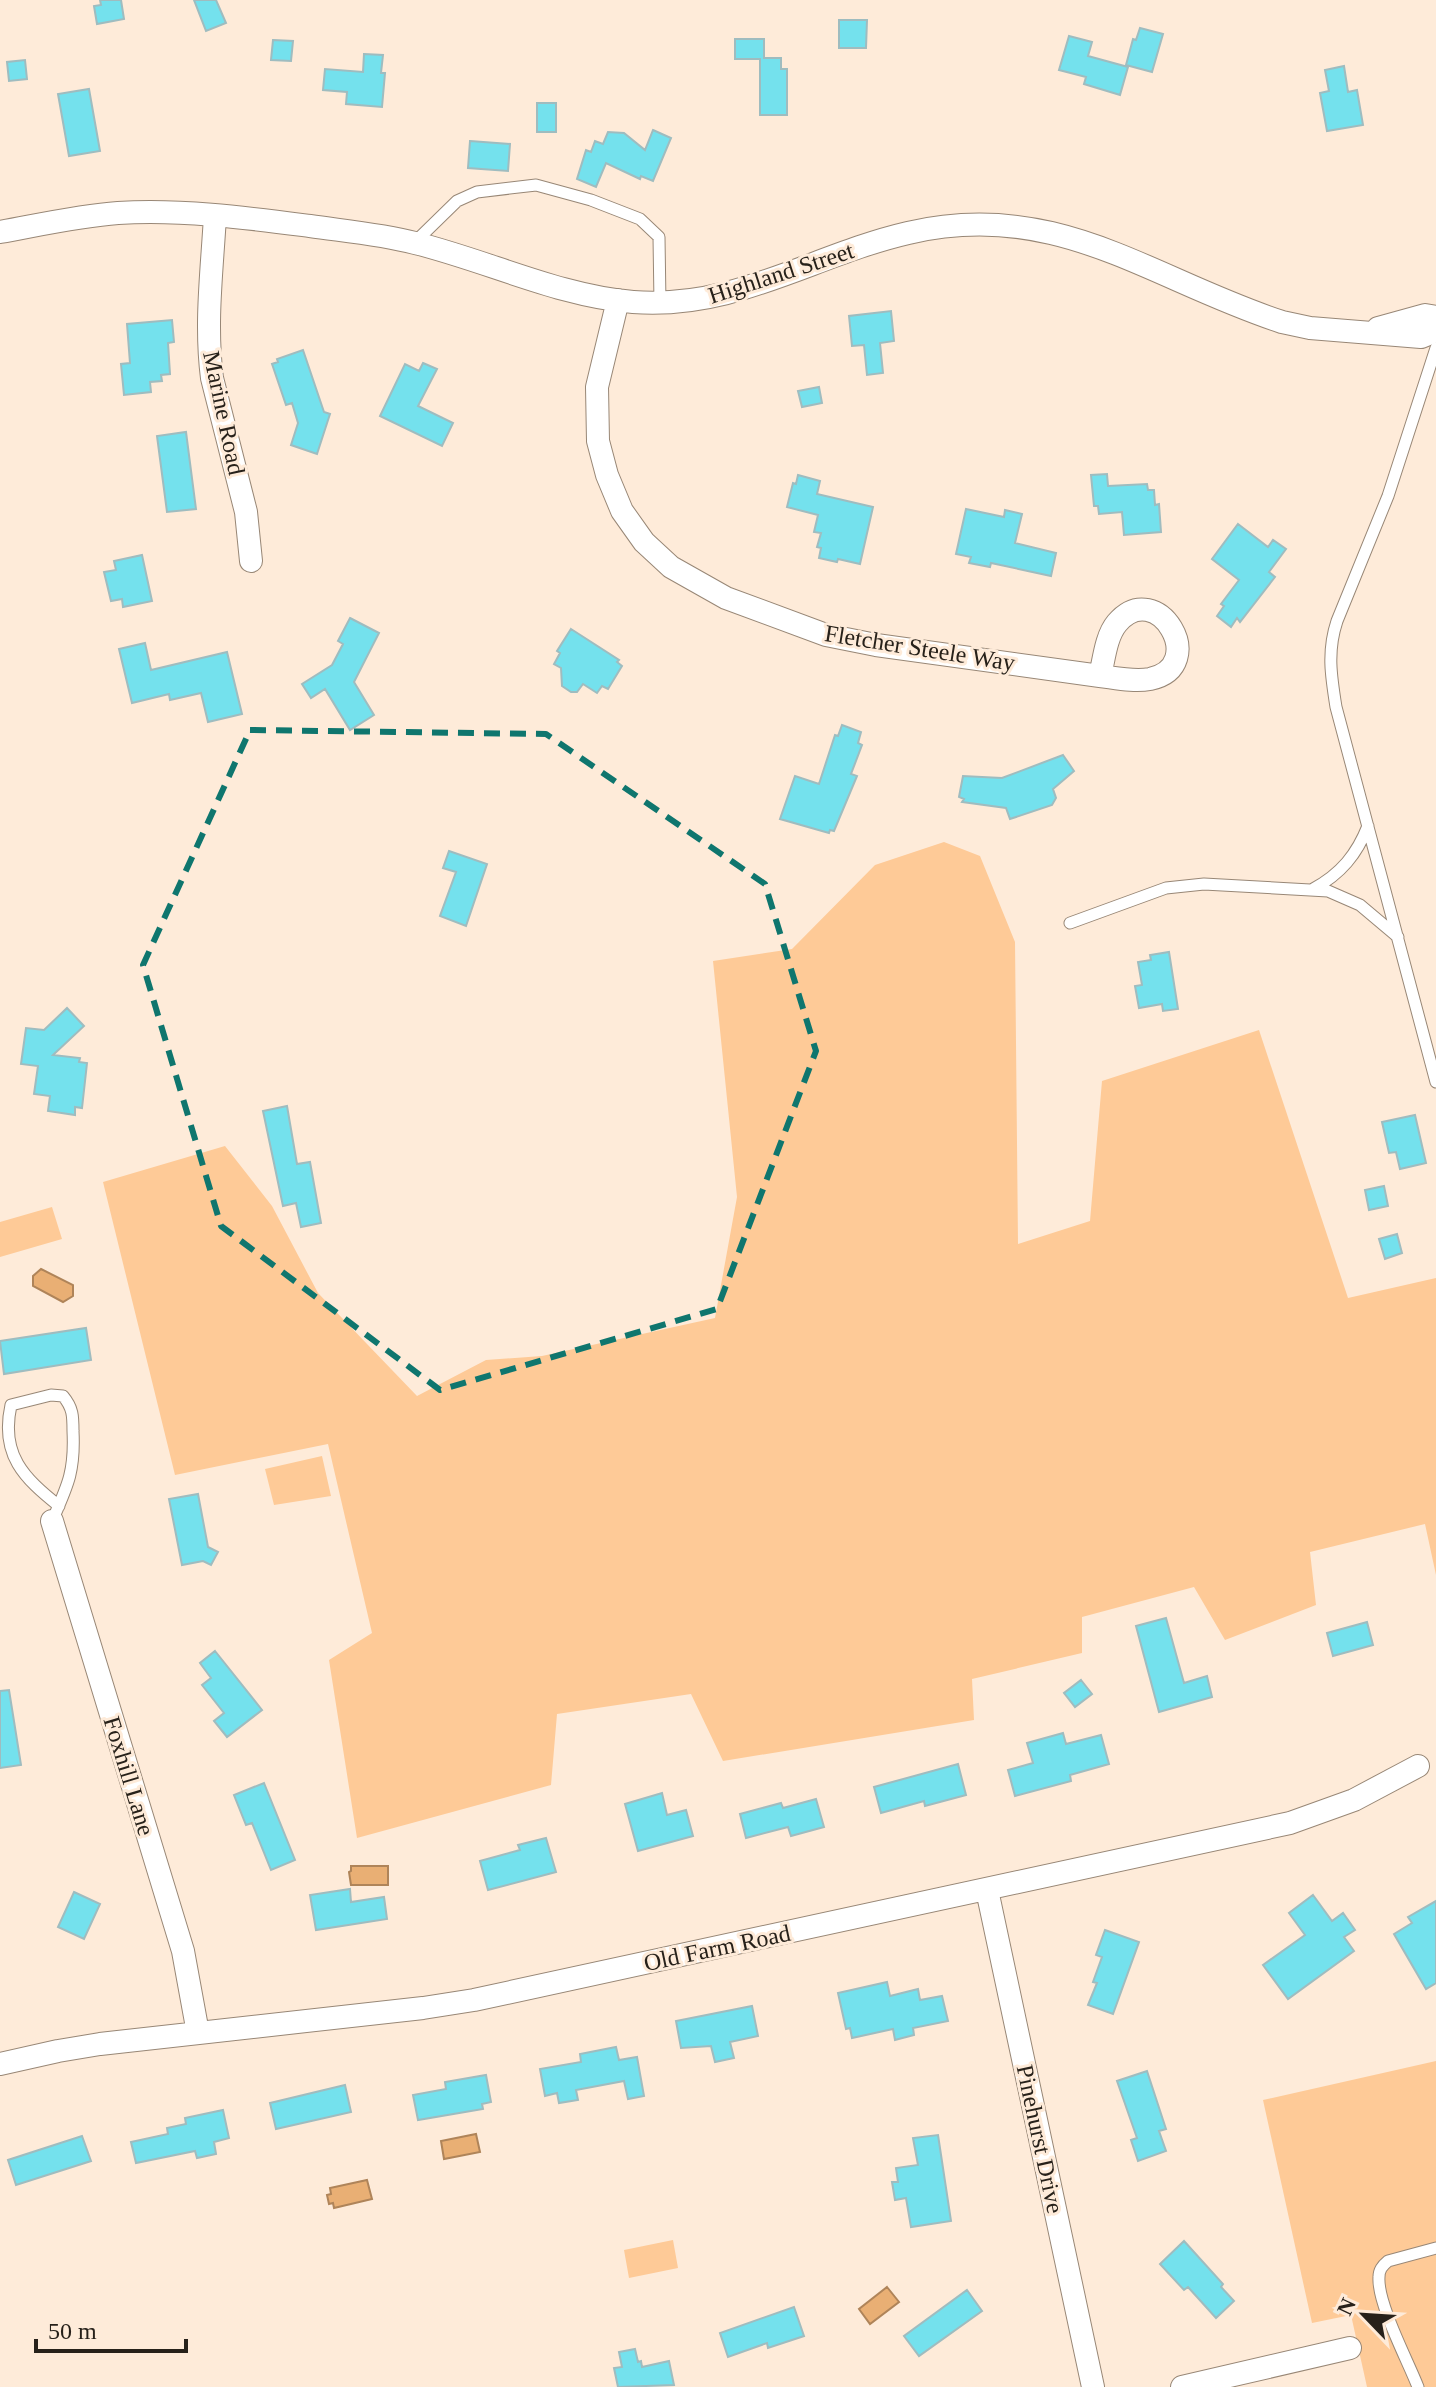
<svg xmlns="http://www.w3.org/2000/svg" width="1436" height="2387" font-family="'Times New Roman',serif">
  <rect width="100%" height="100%" fill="#feebd9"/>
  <!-- green -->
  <path fill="#feca97" d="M944 842 980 856 1015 942 1018 1244 1090 1221 1102 1081 1259 1030 1348 1298 1436 1278V1575L1425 1524 1310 1552 1316 1605 1225 1640 1194 1587 1082 1617V1653L972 1679 974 1720 723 1761 691 1694 557 1714 551 1785 357 1838 329 1660 372 1633 328 1444 175 1475 103 1182 225 1146 272 1206 318 1293 417 1396 486 1360 542 1356 715 1318 737 1197 713 961 792 949 875 865Z
    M52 1207 62 1239 0 1257V1222Z
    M322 1456 331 1496 274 1505 265 1469Z
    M1436 2061V2387H1367L1351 2315 1312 2323 1263 2100Z
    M673 2240 678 2268 629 2278 624 2250Z"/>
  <!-- water -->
  <path fill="#e9af74" stroke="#af8459" stroke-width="2" d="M41 1269 73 1285V1296L63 1302 33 1286V1276Z
    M351 1866H388V1885H351L349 1872 351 1871Z
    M476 2134 480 2152 444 2159 441 2141Z
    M367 2180 372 2199 334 2208 333 2203 329 2204 327 2195 331 2194 330 2188Z
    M887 2287 899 2302 870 2324 859 2309Z"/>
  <!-- building -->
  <path fill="#74e1ed" stroke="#9fbcbf" stroke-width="2" d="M100 0H121L124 19 97 24 94 6 101 5Z
    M194 0H216L226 23 206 31Z
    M839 20H867L866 48H839Z
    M1140 28 1163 34 1152 72 1126 65 1133 39 1136 40Z
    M1069 36 1092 42 1088 56 1128 67 1120 95 1084 84 1086 77 1059 70Z
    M735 39H764V58H781V69H787V115H760V59H735Z
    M273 40 293 41 291 61 271 60Z
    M364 54 383 55 381 73H385L382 107 346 104 347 92 323 90 325 69 363 72Z
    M25 60 27 79 9 81 7 62Z
    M1344 66 1348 92 1357 90 1363 125 1327 131 1320 93 1329 91 1325 70Z
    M89 89 100 151 69 156 58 94Z
    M537 103H556V132H537Z
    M653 130 671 138 653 181 641 176 640 179 606 163 596 187 577 179 586 150 591 152 595 141 603 144 608 132 624 133 645 150Z
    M470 141 510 144 508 171 468 168Z
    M891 311 894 341 880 343 883 373 867 375 864 345 852 346 849 316Z
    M172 320 174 342 168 343 170 374 161 375 162 381 150 382 151 392 124 395 121 364 130 363 127 324Z
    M303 350 324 412 330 414 317 454 291 445 298 423 292 403 286 405 272 364 278 362 277 359Z
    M423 363 437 369 418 406 453 423 442 446 380 416 405 364 419 371Z
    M819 387 822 403 802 407 798 391Z
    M186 432 196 509 167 512 157 436Z
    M1107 474 1108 486 1147 484 1148 490H1154L1155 505 1159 504 1161 532 1124 535 1122 512 1099 514 1098 506H1094L1091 475Z
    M798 475 820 481 817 494 873 507 860 564 838 559 837 562 819 558 821 548 817 547 821 533 814 532 818 515 787 507 793 483 796 484Z
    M966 509 1004 517 1005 510 1022 514 1015 543 1056 553 1051 576 991 563 990 567 969 563 971 557 956 554Z
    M1238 524 1268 547 1273 540 1286 549 1269 572 1275 577 1240 622 1237 618 1231 627 1217 616 1224 606 1221 604 1239 580 1212 559Z
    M142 555 152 601 123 607 122 599 111 601 104 572 116 570 114 561Z
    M350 618 379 633 354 682 374 715 350 730 325 689 311 698 302 684 332 665 343 644 338 641Z
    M571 629 619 660 617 662 622 666 608 689 602 686 597 693 583 684 577 692H571L562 686 561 668 554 664 560 653 557 651Z
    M145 643 151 670 227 652 242 714 208 722 201 693 170 700 169 694 132 703 119 649Z
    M842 725 861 732 858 743 862 745 851 774 857 776 834 831 830 830 829 833 780 819 795 776 819 784 835 735 838 736Z
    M1063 755 1074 771 1053 789 1056 798 1052 805 1010 819 1006 808 962 802 964 799 959 797 963 776 1002 778Z
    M449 851 487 864 466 926 440 916 456 872 443 868Z
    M1169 952 1178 1009 1163 1011 1162 1004 1139 1008 1135 986 1142 985 1138 962 1151 960 1150 955Z
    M67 1008 84 1026 53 1055 80 1058 79 1062 87 1063 82 1108 75 1107V1115L48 1111 50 1096 34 1094 38 1066 21 1064 26 1028 44 1030Z
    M287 1106 297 1164 310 1162 321 1223 301 1227 296 1203 283 1206 263 1111Z
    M1415 1115 1426 1163 1400 1169 1396 1152 1389 1153 1382 1122Z
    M1384 1186 1388 1206 1369 1210 1365 1190Z
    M1397 1234 1402 1253 1385 1259 1379 1239Z
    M86 1328 91 1360 4 1374 0 1341Z
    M198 1494 208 1547 218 1552 211 1565 203 1561 182 1565 169 1499Z
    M1166 1618 1184 1683 1207 1676 1212 1697 1159 1712 1136 1626Z
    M1367 1622 1373 1645 1333 1656 1327 1633Z
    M215 1651 262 1710 227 1737 214 1721 224 1713 202 1685 211 1678 200 1663Z
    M1081 1680 1092 1694 1075 1707 1064 1693Z
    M9 1690 21 1765 0 1768V1691Z
    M1063 1733 1066 1744 1101 1735 1109 1764 1070 1775 1071 1781 1015 1796 1008 1770 1033 1763 1027 1743Z
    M958 1764 966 1795 925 1806 924 1801 881 1813 874 1787Z
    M264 1783 295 1860 271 1870 252 1823 246 1825 234 1795Z
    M662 1793 667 1815 686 1810 693 1836 638 1851 625 1804Z
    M816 1799 824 1827 791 1836 788 1827 746 1838 740 1814 781 1803 783 1808Z
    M546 1838 556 1872 488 1890 480 1861 520 1850 518 1845Z
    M350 1889 351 1902 384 1897 387 1919 316 1930 310 1895Z
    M74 1892 100 1904 84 1939 58 1927Z
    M1313 1895 1332 1921 1343 1913 1355 1930 1344 1937 1354 1951 1288 1999 1263 1965 1305 1935 1289 1913Z
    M1436 1901V1983L1426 1989 1394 1934 1412 1923 1408 1917Z
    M1105 1930 1139 1942 1113 2014 1088 2005 1097 1983 1093 1982 1102 1957 1096 1955Z
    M887 1982 890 1996 918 1989 920 2000 942 1996 948 2021 913 2028 914 2035 895 2040 893 2029 852 2038 850 2028 846 2029 838 1993Z
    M752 2006 758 2036 730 2042 734 2058 715 2062 711 2046 681 2048 676 2021Z
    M616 2047 619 2060 637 2057 644 2096 628 2099 624 2081 576 2090 578 2100 559 2103 557 2093 545 2096 540 2069 581 2062 580 2054Z
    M1147 2071 1166 2129 1159 2131 1166 2151 1138 2161 1131 2140 1137 2138 1117 2081Z
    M486 2075 491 2102 482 2104 483 2109 418 2120 413 2095 446 2089 445 2082Z
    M345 2085 351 2112 276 2129 270 2103Z
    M223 2110 229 2138 214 2142 216 2154 197 2158 195 2151 136 2163 131 2142 168 2134 167 2128 186 2124 185 2118Z
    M938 2135 951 2221 911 2227 906 2198 895 2200 892 2182H898L896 2168 918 2165 913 2138Z
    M82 2136 91 2161 16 2185 8 2160Z
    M1184 2241 1223 2284 1221 2287 1234 2301 1216 2318 1188 2287 1184 2290 1160 2264Z
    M967 2290 982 2311 919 2356 904 2336Z
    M794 2307 804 2336 768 2348 767 2343 728 2357 720 2333Z
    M635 2349 638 2362 641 2361 642 2367 669 2361 674 2385 618 2387 614 2368 622 2367 619 2352Z"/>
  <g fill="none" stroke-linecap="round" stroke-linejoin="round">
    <!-- lane casing -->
    <g stroke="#988776" stroke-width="13">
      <path id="lane" d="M415 242 457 201 477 192 536 185 591 200 640 219 659 237 660 303
        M1436 348 1388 496 1337 621C1327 651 1331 676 1336 707L1436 1082
        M1313 889C1341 874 1357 854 1368 826
        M1070 923 1166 888 1204 884 1328 891 1360 905 1398 937
        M52 1521C68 1485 75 1471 73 1431 73 1416 73 1408 63 1396L51 1395 11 1405C0 1455 24 1478 59 1506
        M1418 2387C1408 2361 1377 2303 1379 2277 1379 2270 1382 2266 1388 2261L1436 2248"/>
    </g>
    <!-- street casing -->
    <g stroke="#988776" stroke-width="24">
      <path id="street" d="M215 216C212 270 205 324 212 378L246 512 251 561
        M0 232C39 225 78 216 118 213 182 209 248 218 310 226 345 231 381 234 415 243 488 261 559 296 633 302 735 310 813 255 908 233 1057 198 1150 279 1282 322L1310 328 1421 337 1436 331
        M618 300 597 387 598 441 607 475 622 511 644 542 671 567 726 598 826 635 876 645 1100 676C1116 678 1134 682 1150 679 1211 666 1157 576 1117 623 1106 636 1104 659 1100 676
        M1378 328 1425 315 1436 317
        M52 1521 183 1951 198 2033
        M987 1890 1093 2387
        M0 2064 58 2051 100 2044 423 2008 474 2000 1290 1823 1354 1800 1418 1766
        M1182 2387 1350 2348"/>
    </g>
    <!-- lane -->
    <use href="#lane" stroke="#fff" stroke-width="11"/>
    <!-- street -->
    <use href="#street" stroke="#fff" stroke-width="22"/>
  </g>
  <!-- marked area -->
  <path fill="none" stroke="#0f766e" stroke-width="6" stroke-dasharray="16 10" stroke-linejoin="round" d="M250 730 546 734 765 884 816 1051 717 1309 440 1390 221 1226 143 965Z"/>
  <g text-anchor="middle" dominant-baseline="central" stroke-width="6" stroke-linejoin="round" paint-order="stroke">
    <!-- street labels -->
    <g font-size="24" fill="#27211a" stroke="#feebd9">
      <text transform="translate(781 273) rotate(-18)">Highland Street</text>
      <text transform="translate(224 413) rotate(78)">Marine Road</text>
      <text transform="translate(920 648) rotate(9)">Fletcher Steele Way</text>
      <text transform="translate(129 1776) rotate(73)">Foxhill Lane</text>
      <text transform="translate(717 1948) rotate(-12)">Old Farm Road</text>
      <text transform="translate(1040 2139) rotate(78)">Pinehurst Drive</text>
    </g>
  </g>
  <!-- north arrow -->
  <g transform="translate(1364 2315) rotate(295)" stroke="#feebd9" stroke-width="6" paint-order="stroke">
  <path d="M0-6L14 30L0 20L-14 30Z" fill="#27211a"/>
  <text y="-12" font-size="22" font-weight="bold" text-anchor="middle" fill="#27211a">N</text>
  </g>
  <!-- scale -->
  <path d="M36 2339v12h150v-12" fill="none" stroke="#27211a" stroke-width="4"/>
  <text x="48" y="2339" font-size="24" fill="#27211a" stroke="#feebd9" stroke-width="6" paint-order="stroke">50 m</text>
</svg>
